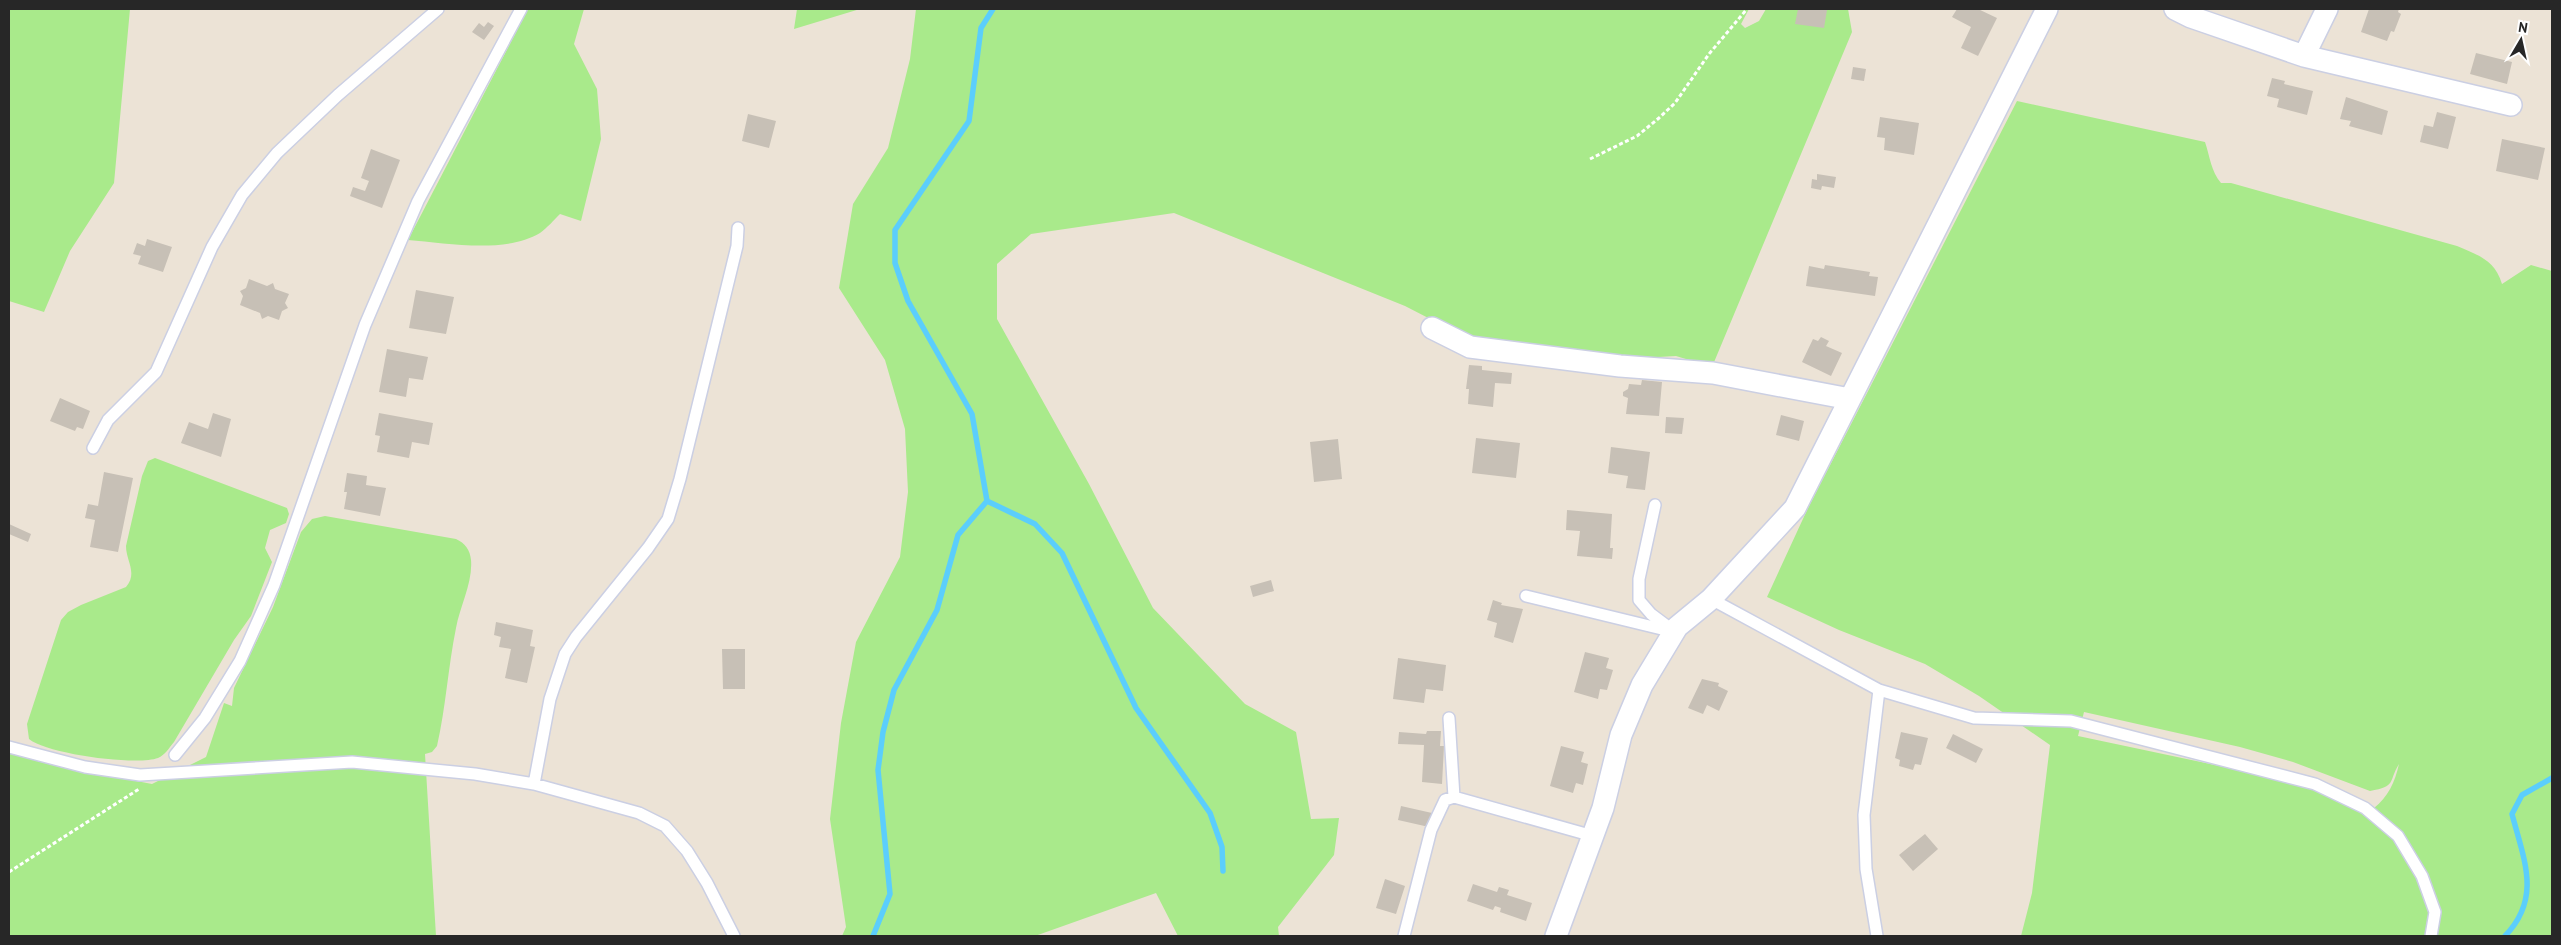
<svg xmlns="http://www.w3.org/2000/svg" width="2561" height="945" font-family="'PT Sans',sans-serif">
  <rect width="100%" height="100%" fill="#ece3d6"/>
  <!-- green -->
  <path fill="#a9ea8b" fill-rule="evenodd" d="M9 9H130L114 183 70 251 44 312 9 301Z
    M528 9H584L574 44 597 89 601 139 581 221 560 214C554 220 547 228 540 233 505 254 447 243 408 240Z
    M797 9H860L794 29Z
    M916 9H1749L1741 24 1745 28 1759 21 1766 9H1848L1852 32 1712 367 1676 356 1640 358 1473 341 1405 306 1174 213 1031 234 997 264V319L1089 484 1153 608 1245 704 1296 732 1311 819 1339 818 1334 855 1278 927 1279 936H1178L1156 893 1035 936H842L846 927 830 819 841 723 856 642 900 557 908 492 905 429 885 360 839 288 853 204 888 148 910 59Z
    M2017 101 2205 142C2210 157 2211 171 2221 183H2231L2457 246C2478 255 2495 260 2502 284L2531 265 2552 271V936H2021L2032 893 2050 745 1979 696 1925 664 1839 630 1767 597 1808 508ZM2084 712 2240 747 2293 762 2370 791C2397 786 2388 782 2399 764 2395 782 2388 797 2374 808L2319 787 2078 736Z
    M155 458 287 508 289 514 286 523 270 530 265 548 272 562 251 616 234 640 174 742C169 748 165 755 158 758 136 766 47 754 29 739L27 724 61 620 68 612 81 605 126 587C138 573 126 561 126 546L142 476 148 461Z
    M325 516 456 539C465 543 470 550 471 560 473 582 460 606 456 628 448 667 446 707 437 746L432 752 425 754 436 936H9V753L58 766 152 784 206 757 224 703 232 706 234 688 273 607 301 532 312 519Z"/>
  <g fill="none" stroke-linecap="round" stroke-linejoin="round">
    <!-- stream -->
    <path stroke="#5bcefc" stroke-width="5.5" d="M993 9 981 28 969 121 895 230V263L908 301 972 414 987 501 1035 524 1062 553 1136 708 1210 813 1222 847 1223 871
      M873 936 890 894 878 770 883 732 894 690 937 610 958 535 987 501
      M2505 936C2542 898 2524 860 2512 814L2522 795 2552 778"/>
  </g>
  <!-- building -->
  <path fill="#c7c0b6" d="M1798 9 1827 10 1824 28 1795 24Z
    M1957 9H1978L1997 18 1978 56 1961 48 1971 27 1952 17Z
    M2369 9H2399L2398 12 2401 14 2394 32 2391 31 2387 41 2361 32Z
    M488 22 494 26 484 40 472 32 479 23 484 27Z
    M2476 53 2512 62 2507 84 2470 74Z
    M1853 67 1866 69 1864 81 1851 79Z
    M2272 78 2285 81 2284 84 2313 91 2307 115 2277 107 2279 99 2267 96Z
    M2346 97 2388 111 2382 135 2349 126 2351 121 2340 119Z
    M2437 112 2456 117 2448 149 2420 142 2424 125 2433 127Z
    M748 114 776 121 769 148 742 141Z
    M1880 117 1919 123 1914 155 1884 150 1885 138 1877 137Z
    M2502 139 2545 148 2538 180 2496 171Z
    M371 149 400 160 382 208 350 196 353 187 365 191 369 181 361 178Z
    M1817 174 1836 177 1834 188 1822 186 1821 190 1811 188 1812 179 1817 180Z
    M147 239 172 247 163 272 138 264 141 256 133 254 137 243 145 246Z
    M1825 265 1870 272 1869 276 1878 277 1875 296 1806 286 1809 266 1824 269Z
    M249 279 267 286 273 283 275 289 289 294 285 303 288 308 282 311 279 320 268 316 262 319 260 313 240 305 243 296 240 291 246 288Z
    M416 290 454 297 446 334 409 328Z
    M1821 337 1829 341 1826 346 1842 353 1831 376 1802 362 1813 339 1818 341Z
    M387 349 428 357 423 380 409 378 406 397 379 392Z
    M1469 365 1482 366V370L1512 373 1511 384 1495 383 1493 407 1468 404 1469 389H1466Z
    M1642 380 1662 382 1659 416 1626 414 1628 398 1623 396V392L1628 389 1629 384 1641 385Z
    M60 398 90 411 83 429 77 427 75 431 50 421Z
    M213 413 231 419 221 457 181 443 189 422 208 429Z
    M379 413 433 423 429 445 412 442 409 458 377 452 380 436 375 435Z
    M1781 415 1804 421 1799 441 1776 435Z
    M1666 417 1684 418 1682 434 1665 433Z
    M1476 438 1520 443 1516 478 1472 473Z
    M1338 439 1342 479 1314 482 1310 442Z
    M1611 447 1650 452 1645 490 1626 488 1628 476 1608 473Z
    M104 472 133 478 118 552 90 547 95 520 85 518 88 504 98 506Z
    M347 473 367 476 366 485 386 488 380 516 344 509 347 492H344Z
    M1567 510 1612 514 1610 548H1613L1612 559 1577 556 1580 531 1566 530Z
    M9 524 31 534 28 542 9 534Z
    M1271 580 1274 591 1253 597 1250 586Z
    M1493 600 1502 603 1501 605 1523 609 1513 643 1494 637 1497 623 1487 620Z
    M496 622 533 630 530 646 535 647 527 683 505 678 511 649 499 647 501 637 494 635Z
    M722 649H745V689H723Z
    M1585 652 1609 658 1606 668 1613 670 1607 690 1600 689 1598 699 1574 692Z
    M1398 658 1446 665 1443 691 1426 689 1424 703 1393 699Z
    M1702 679 1719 683 1718 686 1728 691 1719 711 1707 705 1703 714 1688 708Z
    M1427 731H1441L1440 746H1444L1442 784 1422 782 1424 745 1398 744 1399 732 1426 734Z
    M1901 732 1928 738 1921 765 1915 764 1913 770 1899 766 1900 760 1895 758Z
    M1953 734 1983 749 1976 763 1946 748Z
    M1561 746 1584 752 1581 762 1588 764 1583 785 1576 783 1573 793 1550 786Z
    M1401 806 1432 813 1429 827 1398 820Z
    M1925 834 1938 849 1913 871 1899 855Z
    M1385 879 1405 886 1396 914 1376 908Z
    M1473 884 1497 892 1499 887 1509 890 1507 895 1532 903 1526 921 1500 912 1501 908 1495 906 1493 910 1467 901Z"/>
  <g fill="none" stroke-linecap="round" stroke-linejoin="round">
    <!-- service casing -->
    <g stroke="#cbcfe3" stroke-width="14">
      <path id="service" d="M93 448 108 420 156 372 212 247 242 195 277 153 338 95 438 9
        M1655 505 1639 579V600L1651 614 1671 629
        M1526 596 1674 632
        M1711 599 1879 690 1974 718 2071 721 2315 784 2365 808 2398 836 2422 876 2435 912 2431 936
        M1449 718 1454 797
        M9 747 85 767 140 775 352 762 475 774 534 784 639 813 665 826 687 851 707 883 734 936
        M175 755 205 718 240 661 274 585 365 325 418 201 521 9
        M534 784 550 699 565 654 576 637 648 548 668 519 680 479 737 246 738 228
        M1404 936 1431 830 1445 800 1454 797 1593 836
        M1877 936 1866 869 1864 815 1879 690"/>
    </g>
    <!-- minor casing -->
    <g stroke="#cbcfe3" stroke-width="24">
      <path id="minor" d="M2175 9 2191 17 2304 56 2511 105
        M2304 56 2327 9
        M1432 328 1470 347 1620 366 1713 373 1850 399
        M1556 936 1603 808 1621 735 1642 685 1677 627 1711 599 1795 508 2047 9"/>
    </g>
    <!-- path -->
    <path stroke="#fff" stroke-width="3" stroke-dasharray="4 2.5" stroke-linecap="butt" d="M1590 159 1637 136 1659 118 1675 103 1709 54 1747 9
      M9 872 139 789"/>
    <!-- service -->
    <use href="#service" stroke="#fff" stroke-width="11"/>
    <!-- minor -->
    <use href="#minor" stroke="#fff" stroke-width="21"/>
  </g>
  <!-- border -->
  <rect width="2561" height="945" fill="none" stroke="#272727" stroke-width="20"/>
  <!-- north arrow -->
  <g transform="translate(2521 40) rotate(9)" stroke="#ffffff" stroke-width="4" paint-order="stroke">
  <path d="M0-4L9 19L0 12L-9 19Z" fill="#272727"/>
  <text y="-8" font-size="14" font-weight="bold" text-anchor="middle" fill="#272727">N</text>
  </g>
</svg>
